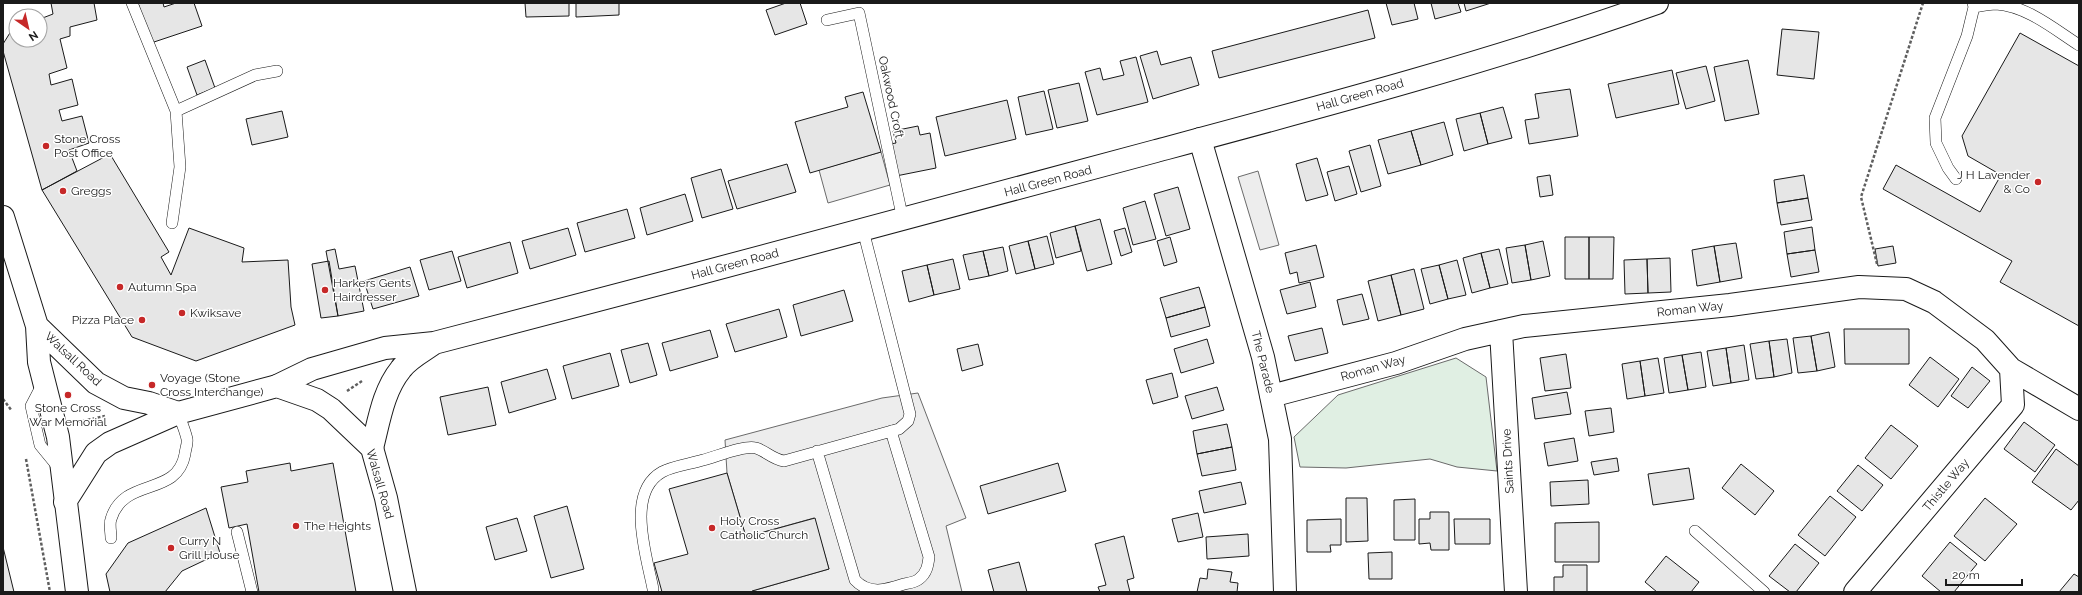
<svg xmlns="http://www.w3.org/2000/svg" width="2082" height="595" font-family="Raleway,sans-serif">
  <rect width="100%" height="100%" fill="#fff"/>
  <!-- green -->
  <path fill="#e0efe3" stroke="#6a6a6a" d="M1456 358 1486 377 1497 471 1457 467 1430 459 1346 468 1300 467 1294 437 1338 395Z"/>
  <!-- parking -->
  <path fill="#ededed" stroke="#6a6a6a" d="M881 152 890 185 828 203 819 170Z
    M1258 171 1279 245 1260 250 1238 177Z
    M918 393 966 518 946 526 962 592H753L752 591 829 569 814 518 746 537 727 473 725 440 882 398Z"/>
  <!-- building -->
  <path fill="#e6e6e6" stroke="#1a1a1a" d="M51 3H94L97 20 70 27V36L60 39 67 68 49 74 51 85 72 79 78 105 59 110 62 121 82 116 89 143 69 150 77 171 42 190 3 51V44L13 28 16 27V40H40V19L53 14Z
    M138 3H163L164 7 176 3H194L202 26 151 43Z
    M525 3H569V16L526 17Z
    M576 3H619V15L576 17Z
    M786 3H800L807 24 775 35 766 10Z
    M1386 3H1414L1418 19 1392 25Z
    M1431 3H1458L1461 12 1435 19Z
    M1464 3H1491L1466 11Z
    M1368 10 1375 38 1219 78 1212 51Z
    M1782 29 1819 32 1814 79 1777 75Z
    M2020 33 2079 66V326L2000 282 2012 261 1883 189 1896 165 1980 212 2001 175 1968 156 1962 136Z
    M1157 51 1161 65 1191 57 1199 85 1153 99 1140 56Z
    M1136 57 1148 102 1097 115 1085 72 1100 68 1103 80 1124 75 1120 61Z
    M205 60 215 88 197 95 187 67Z
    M1748 60 1759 114 1725 121 1714 67Z
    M1706 66 1715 101 1686 109 1676 73Z
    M1672 70 1679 104 1616 118 1608 84Z
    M1079 83 1088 121 1057 128 1048 90Z
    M1570 89 1578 136 1529 144 1525 120 1539 118 1535 94Z
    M1044 91 1053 129 1026 135 1018 97Z
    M863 92 881 152 810 173 795 122 848 107 845 97Z
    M1007 100 1016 139 945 156 936 117Z
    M1503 107 1512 138 1488 144 1480 113Z
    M282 111 288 137 252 145 246 119Z
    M1480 113 1488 144 1464 151 1456 119Z
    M1444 122 1453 155 1421 165 1411 131Z
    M918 126 920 135 930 133 936 168 896 176 890 144 896 143 893 131Z
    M1411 131 1421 165 1388 174 1378 140Z
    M1370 145 1381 186 1361 192 1349 151Z
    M110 154 169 252 161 257 171 275 189 228 244 248 242 262 288 260 291 307 295 325 196 361 132 337 42 190Z
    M1317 158 1328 195 1306 201 1296 164Z
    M787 164 796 192 737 209 728 181Z
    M1349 166 1357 194 1335 201 1327 172Z
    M721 169 733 209 702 218 691 178Z
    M1550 175 1553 195 1540 197 1537 177Z
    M1804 175 1808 198 1777 203 1774 180Z
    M1178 187 1190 229 1166 236 1154 194Z
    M685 194 693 221 647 235 640 208Z
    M1808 198 1812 220 1781 225 1777 203Z
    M1145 201 1156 239 1133 245 1123 208Z
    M627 209 635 238 585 252 577 223Z
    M1100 219 1112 264 1087 271 1075 226Z
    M1075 226 1081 251 1056 258 1050 233Z
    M1812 227 1815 250 1787 254 1784 232Z
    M568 228 576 255 530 269 522 241Z
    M1125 228 1132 252 1121 256 1114 231Z
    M1047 236 1054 264 1035 269 1028 241Z
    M1170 237 1177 262 1164 266 1157 241Z
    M1565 237H1589V279H1565Z
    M1589 237H1614L1613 279H1589Z
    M1028 241 1035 269 1016 274 1009 246Z
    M1543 241 1550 276 1531 280 1525 245Z
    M510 242 518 273 467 288 458 257Z
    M1736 243 1742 278 1720 282 1714 246Z
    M1316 245 1324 277 1299 283 1297 272 1290 274 1285 253Z
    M1525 245 1531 280 1512 283 1506 248Z
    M1714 246 1720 282 1697 286 1692 250Z
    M1893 246 1896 263 1878 266 1875 249Z
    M1003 247 1008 271 989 276 983 251Z
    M335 249 339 269 355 266 364 311 338 316 326 251Z
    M1499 249 1508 284 1490 288 1481 253Z
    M1815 250 1819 272 1791 277 1787 254Z
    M452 251 461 281 429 290 420 260Z
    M983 251 989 276 969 280 963 255Z
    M1481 253 1490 288 1472 293 1463 258Z
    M1670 258 1671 292 1648 293 1647 259Z
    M953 259 960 289 934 295 927 265Z
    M1647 259 1648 293 1625 294 1624 260Z
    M1457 260 1466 295 1448 299 1439 265Z
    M329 261 338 316 321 318 312 264Z
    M927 265 934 295 909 302 902 271Z
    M1439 265 1448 299 1430 304 1421 269Z
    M410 267 419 296 373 309 364 281Z
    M1414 269 1424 309 1401 315 1391 275Z
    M1391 275 1401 315 1378 321 1368 281Z
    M1310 282 1316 307 1287 314 1280 290Z
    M1199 287 1205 307 1166 318 1160 298Z
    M844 290 853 321 801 336 793 305Z
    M1362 294 1369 319 1343 325 1337 300Z
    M1205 307 1210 326 1171 337 1166 318Z
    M779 309 787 337 735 352 726 324Z
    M1322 328 1328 353 1295 361 1288 336Z
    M1844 329H1909V364H1845Z
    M710 330 718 357 670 371 662 343Z
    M1829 332 1835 367 1817 371 1811 336Z
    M1811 336 1817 371 1798 373 1793 338Z
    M1207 339 1214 363 1181 373 1174 349Z
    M1787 339 1792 373 1774 377 1769 341Z
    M1769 341 1774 377 1756 379 1750 344Z
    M648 343 657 375 630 383 621 350Z
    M978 344 983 365 962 371 957 349Z
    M1744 345 1749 380 1731 383 1726 348Z
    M1726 348 1731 383 1713 386 1707 351Z
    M1701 352 1706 387 1688 390 1682 355Z
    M610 353 619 386 572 399 563 366Z
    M1566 354 1571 388 1545 391 1540 358Z
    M1682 355 1688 390 1669 393 1664 358Z
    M1930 357 1959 379 1938 407 1909 385Z
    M1658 358 1664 393 1645 396 1640 361Z
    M1640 361 1645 396 1627 399 1622 364Z
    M1972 367 1990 381 1968 408 1951 396Z
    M547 369 556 399 509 413 501 382Z
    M1172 373 1178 397 1153 404 1146 380Z
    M488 387 496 425 448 435 440 397Z
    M1217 387 1224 410 1192 419 1185 396Z
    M1567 392 1571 414 1535 419 1532 398Z
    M1611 408 1614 432 1589 436 1585 411Z
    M2024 422 2055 445 2035 472 2004 449Z
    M1227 424 1232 447 1197 454 1193 431Z
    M1891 425 1918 446 1891 479 1865 458Z
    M1574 438 1578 461 1548 466 1544 443Z
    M1232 447 1236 470 1202 476 1197 454Z
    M2056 449 2079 466V500L2071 510 2032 482Z
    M1617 458 1619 471 1594 475 1591 462Z
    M290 463 291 471 333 463 356 592H259L247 524 229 528 221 487 248 482 246 471Z
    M1058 463 1066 491 988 514 980 486Z
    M1741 464 1774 491 1755 515 1722 488Z
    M1858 465 1883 485 1862 511 1837 491Z
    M1689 468 1694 499 1653 505 1648 474Z
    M727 473 746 537 815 518 829 569 752 591 753 592H662L654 563 688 554 669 489Z
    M1588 480 1589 504 1551 506 1550 482Z
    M1241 482 1246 504 1204 513 1199 491Z
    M1830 496 1856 517 1825 556 1798 535Z
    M1346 498H1367L1368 541 1346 542Z
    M1985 498 2017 524 1985 561 1954 536Z
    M1415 499V540H1394V500Z
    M567 506 584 569 551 578 534 516Z
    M206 508 220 553 182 571 165 592H110L106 574 128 543Z
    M1430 512H1449V550H1431L1430 543 1419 544V519H1430Z
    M1198 513 1203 537 1178 542 1172 519Z
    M517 518 527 551 495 560 486 527Z
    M1341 519V545H1330L1331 552H1307V520Z
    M1454 519H1490V544H1455Z
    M1599 522V562H1555V523Z
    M1248 534 1249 556 1207 559 1206 537Z
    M1124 536 1134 578 1127 580 1130 592H1100L1098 587 1106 585 1095 544Z
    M1950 542 1977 564 1954 592H1941L1922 576Z
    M1795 544 1819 563 1796 592H1790L1769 576Z
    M3 547 14 592H3Z
    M1392 552V579H1369L1368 553Z
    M1666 556 1699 582 1691 592H1657L1645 582Z
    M1019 562 1027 592H994L988 570Z
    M1563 565H1587V592H1554V577H1563Z
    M1208 569 1232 572 1230 582 1238 583 1237 592H1197L1200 578 1207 579Z
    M2074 574 2079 577V592H2059Z"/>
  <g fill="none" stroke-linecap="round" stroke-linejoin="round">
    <!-- service casing -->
    <g stroke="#1a1a1a" stroke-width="12">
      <path id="service" d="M132 3 176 111
        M1974 7C1981 6 1989 4 1996 4 2027 6 2054 29 2079 45
        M827 20 859 13 903 220
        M1956 179 1948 168 1936 143 1935 118 1967 36 1974 7 1973 3
        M172 223 180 167 176 111 255 75 277 71
        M43 383 31 406 40 445 58 467
        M817 451 855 580C869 595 886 590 904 584 909 583 916 582 919 579 927 573 928 565 929 557L891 431
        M1695 531 1764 592
        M237 532 252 592
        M111 538C111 532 109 524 111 519 124 476 177 498 185 454 185 450 188 444 187 439 185 430 181 421 178 413
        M653 589C647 557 625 493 662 472 673 466 690 464 703 460 716 457 743 445 756 448 766 451 772 459 784 461L899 429 908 421 910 414 863 230"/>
    </g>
    <!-- minor casing -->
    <g stroke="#1a1a1a" stroke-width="24">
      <path id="minor" d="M1200 139 1263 357 1280 439 1285 592
        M1501 331 1516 592
        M1271 396 1396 363 1465 339 1524 326 1730 305 1859 287 1906 289 1934 302 1985 340 2011 369 2079 409
        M1855 592 2013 405 2011 369"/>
    </g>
    <!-- tertiary casing -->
    <g stroke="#1a1a1a" stroke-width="24">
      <path id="tertiary" d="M277 386 312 369 385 348 434 343C675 280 915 217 1156 151 1324 106 1493 61 1657 3
        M372 448C379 421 383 391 401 369 408 359 423 351 433 344"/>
    </g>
    <!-- primary casing -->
    <g stroke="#1a1a1a" stroke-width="24">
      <path id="primary" d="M3 217 37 326 39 362 58 437 77 592
        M37 326 96 383 124 398 149 403 178 413
        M65 502 96 453 110 443 178 413 277 386 317 400 331 409 372 448 386 498 405 592"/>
    </g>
    <!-- path -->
    <path stroke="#5f5f5f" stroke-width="2.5" stroke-dasharray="3 2" stroke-linecap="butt" d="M1877 264 1861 197 1923 3
      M347 391 362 381
      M3 399 12 411
      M78 422 105 416
      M26 459 50 592"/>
    <!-- service -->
    <use href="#service" stroke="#fff" stroke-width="11"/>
    <!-- minor -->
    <use href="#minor" stroke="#fff" stroke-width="22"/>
    <!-- tertiary -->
    <use href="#tertiary" stroke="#fff" stroke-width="22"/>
    <!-- primary -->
    <use href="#primary" stroke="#fff" stroke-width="22"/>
  </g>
  <!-- markers -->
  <g fill="#c62828" stroke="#fff" stroke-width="1.5">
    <circle cx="46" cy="146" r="4"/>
    <circle cx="2038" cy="182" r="4"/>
    <circle cx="63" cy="191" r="4"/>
    <circle cx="120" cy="287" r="4"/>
    <circle cx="325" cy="290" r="4"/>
    <circle cx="182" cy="313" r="4"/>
    <circle cx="142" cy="320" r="4"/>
    <circle cx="152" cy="385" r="4"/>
    <circle cx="68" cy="395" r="4"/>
    <circle cx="296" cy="526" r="4"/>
    <circle cx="712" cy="528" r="4"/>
    <circle cx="171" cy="548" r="4"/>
  </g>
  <g text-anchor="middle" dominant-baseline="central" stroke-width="3" stroke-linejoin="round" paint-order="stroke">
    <!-- street labels -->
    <g font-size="12" fill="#1a1a1a" stroke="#fff">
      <text transform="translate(1360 95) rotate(-16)">Hall Green Road</text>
      <text transform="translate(891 97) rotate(78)">Oakwood Croft</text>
      <text transform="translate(1048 181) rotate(-15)">Hall Green Road</text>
      <text transform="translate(735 264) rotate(-15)">Hall Green Road</text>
      <text transform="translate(1690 309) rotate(-6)">Roman Way</text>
      <text transform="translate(73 359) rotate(43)">Walsall Road</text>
      <text transform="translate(1263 362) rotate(76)">The Parade</text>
      <text transform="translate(1373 368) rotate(-16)">Roman Way</text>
      <text transform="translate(1508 461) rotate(-93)">Saints Drive</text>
      <text transform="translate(380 484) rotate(74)">Walsall Road</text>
      <text transform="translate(1946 485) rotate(-50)">Thistle Way</text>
    </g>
    <!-- poi labels -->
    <g font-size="12" fill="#1a1a1a" stroke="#fff" text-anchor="start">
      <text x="54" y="139">Stone Cross<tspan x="54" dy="14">Post Office</tspan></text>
      <text x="2030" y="175" text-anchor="end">J H Lavender<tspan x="2030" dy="14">&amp; Co</tspan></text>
      <text x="71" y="191">Greggs</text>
      <text x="333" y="283">Harkers Gents<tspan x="333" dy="14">Hairdresser</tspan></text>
      <text x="128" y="287">Autumn Spa</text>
      <text x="190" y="313">Kwiksave</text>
      <text x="134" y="320" text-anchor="end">Pizza Place</text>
      <text x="160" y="378">Voyage (Stone<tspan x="160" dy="14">Cross Interchange)</tspan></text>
      <text x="68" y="408" text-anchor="middle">Stone Cross<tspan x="68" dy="14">War Memorial</tspan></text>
      <text x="720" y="521">Holy Cross<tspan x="720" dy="14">Catholic Church</tspan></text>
      <text x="304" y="526">The Heights</text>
      <text x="179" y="541">Curry N<tspan x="179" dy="14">Grill House</tspan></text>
    </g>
  </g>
  <!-- border -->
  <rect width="2082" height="595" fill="none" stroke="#1a1a1a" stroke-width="8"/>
  <!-- north arrow -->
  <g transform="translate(28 28) rotate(146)"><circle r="19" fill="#ffffff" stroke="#a3a3a3"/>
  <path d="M0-3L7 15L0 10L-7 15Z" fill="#c62828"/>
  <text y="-6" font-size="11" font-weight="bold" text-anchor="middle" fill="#1a1a1a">N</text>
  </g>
  <!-- scale -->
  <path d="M1946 579v6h76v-6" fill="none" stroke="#1a1a1a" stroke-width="2"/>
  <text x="1952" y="579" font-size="12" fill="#1a1a1a" stroke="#ffffff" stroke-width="3" paint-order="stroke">20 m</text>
</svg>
